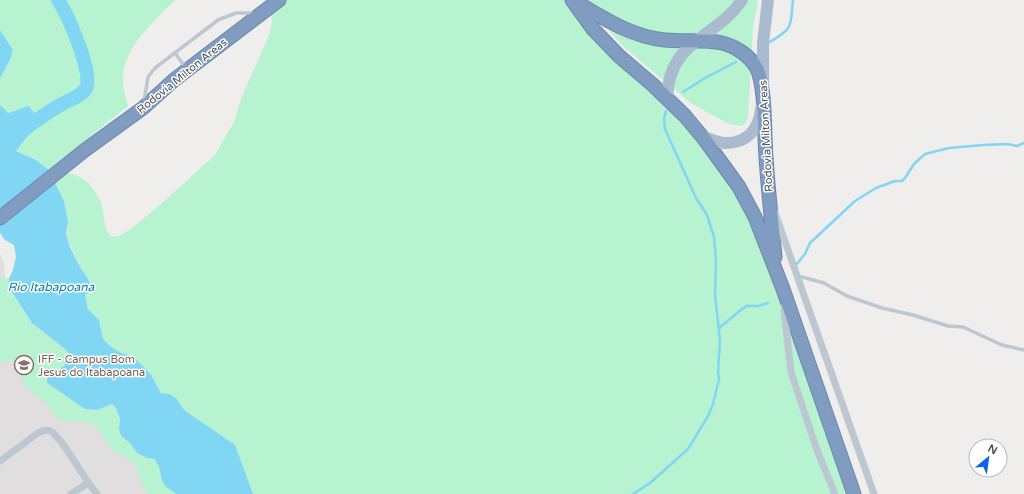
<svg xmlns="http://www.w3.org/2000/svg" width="1024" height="494" font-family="'Varela Round',sans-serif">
  <rect width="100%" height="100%" fill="#f0eded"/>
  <!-- education -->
  <path fill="#e1dedf" d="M0 253 4 263 6 292 45 389 109 425 162 494H0Z"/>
  <!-- green -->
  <path fill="#b7f2d1" d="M0 0H175C156 19 122 49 123 79 123 88 126 98 128 106L48 170 36 160 16 151 26 139 19 109 8 113 0 105V78L10 60 13 50 0 30Z
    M287 0H566L613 58 657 97 701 139 734 183 772 272 847 494H253L234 445 184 410 177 399 170 394 161 393 152 377 133 356 121 353 110 346 103 339 99 320 88 309 85 295 88 279 80 267 67 238 68 222 64 201 55 184 68 173C82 176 90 182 97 195 99 199 102 203 102 207 105 218 103 228 111 237L119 236 131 229 161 204 215 155 234 122 241 99 270 33 272 21 271 13Z
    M588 0H758L753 27 748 118 745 124 739 126 729 124 692 104 625 48 611 33Z
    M9 278 10 289 32 323 65 349 71 357 64 367 50 374 47 378V383L85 409 97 410 112 404 116 408 120 419 119 429 121 436 130 443 137 453 147 458 155 459 160 470 161 477 177 494H148L141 482 137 467 127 458 113 451 95 425 86 422 63 421 56 416 42 400 25 386 18 367 10 361 0 362V279Z"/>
  <!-- water -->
  <path fill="#80d6f3" d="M0 30 13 50 10 60 0 78Z
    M0 105 8 113 29 106 37 117 38 123 16 151 36 160 48 169 64 201 68 222 66 234 70 247 80 267 88 279 92 289 85 295 88 309 99 320 103 339 110 346 121 353 133 356 152 376V377L161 393 170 394 177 399 184 410 235 445 253 494H177L165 486 161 477 160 470 155 459 147 458 137 453 130 443 121 436 119 429 120 419 116 408 112 404 97 410 85 409 47 383V378L50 374 64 366 71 357 65 349 32 323 10 289 9 278 13 270 16 257 14 245 5 240 0 233Z"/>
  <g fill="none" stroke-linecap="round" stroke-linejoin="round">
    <!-- stream -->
    <path stroke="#80d6f3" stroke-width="2.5" d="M768 43C793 28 790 29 793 0
      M683 92 705 78 736 62
      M796 265 805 254 810 243 855 201 876 188 895 181H902L905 178 914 164 925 154 949 148 983 145 1007 144 1017 146 1024 143
      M719 328 742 309 747 306H758L768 303
      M633 494 650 483 688 449 708 416 713 404 719 379 718 372 720 341 715 294 716 261 714 237 707 215 696 198 665 129 664 118 666 111"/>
    <!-- river -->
    <path stroke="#80d6f3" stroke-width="14" d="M0 149C19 133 41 115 64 103 71 99 82 96 86 88 94 74 67 13 58 0"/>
    <!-- highway casing -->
    <g stroke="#6b87ad" stroke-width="15">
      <path id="highway" d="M572 0 593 29 619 56 653 85 685 116 705 140 739 187 755 217 783 289 854 494
        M576 2C603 18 632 37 665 40 684 42 704 39 722 43 735 46 750 56 756 67 766 84 764 135 766 157 768 190 772 223 775 257
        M0 218 85 150 143 108 174 80 279 0"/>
    </g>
    <!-- lane -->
    <path stroke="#bcc7d1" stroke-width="3.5" d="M175 53 186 68
      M144 102 148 77 155 68 218 20 236 13H256
      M797 277H802L824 283 847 296 882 308 913 315 948 326 963 327 1002 345 1024 350"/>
    <!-- street -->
    <path stroke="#bcc7d1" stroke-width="7" d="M775 213 874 494
      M785 302 784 311 791 372 817 450 835 494
      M0 461 38 433C42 431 45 429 50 431 62 436 85 482 97 494
      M71 494 88 483"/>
    <!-- primary -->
    <path stroke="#aabbcf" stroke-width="12" d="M763 83V43L768 0
      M667 98C669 39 716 39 742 0
      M703 137C709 139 717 142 724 143 746 144 759 130 761 109"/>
    <!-- highway -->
    <use href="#highway" stroke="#809dc1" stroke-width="13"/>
  </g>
  <!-- icons -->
  <defs>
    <g id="university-ring" transform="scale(1)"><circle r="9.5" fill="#fff" stroke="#8d6e63" stroke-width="1.5"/><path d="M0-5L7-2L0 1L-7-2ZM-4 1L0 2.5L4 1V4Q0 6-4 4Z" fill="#8d6e63"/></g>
  </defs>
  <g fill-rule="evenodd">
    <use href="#university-ring" x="24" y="365"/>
  </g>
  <g text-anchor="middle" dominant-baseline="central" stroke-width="3" stroke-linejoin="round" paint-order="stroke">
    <!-- street labels -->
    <g font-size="11" fill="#44505c" stroke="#fff">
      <text transform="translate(182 76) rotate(-39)">Rodovia Milton Areas</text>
      <text transform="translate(766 136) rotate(-93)">Rodovia Milton Areas</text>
    </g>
    <!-- education labels -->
    <g font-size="11" fill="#785e54" stroke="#fff" text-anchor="start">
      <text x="38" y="359">IFF - Campus Bom<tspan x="38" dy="13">Jesus do Itabapoana</tspan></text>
    </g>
    <!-- water labels -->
    <g font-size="12" font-style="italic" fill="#017fab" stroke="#fff">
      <text x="51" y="287">Rio Itabapoana</text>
    </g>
  </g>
  <!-- north arrow -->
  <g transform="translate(988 458) rotate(29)"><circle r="19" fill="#ffffff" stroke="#b4b9be"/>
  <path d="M0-3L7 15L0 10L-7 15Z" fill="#0a62ed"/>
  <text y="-6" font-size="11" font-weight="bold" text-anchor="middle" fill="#44505c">N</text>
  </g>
</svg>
